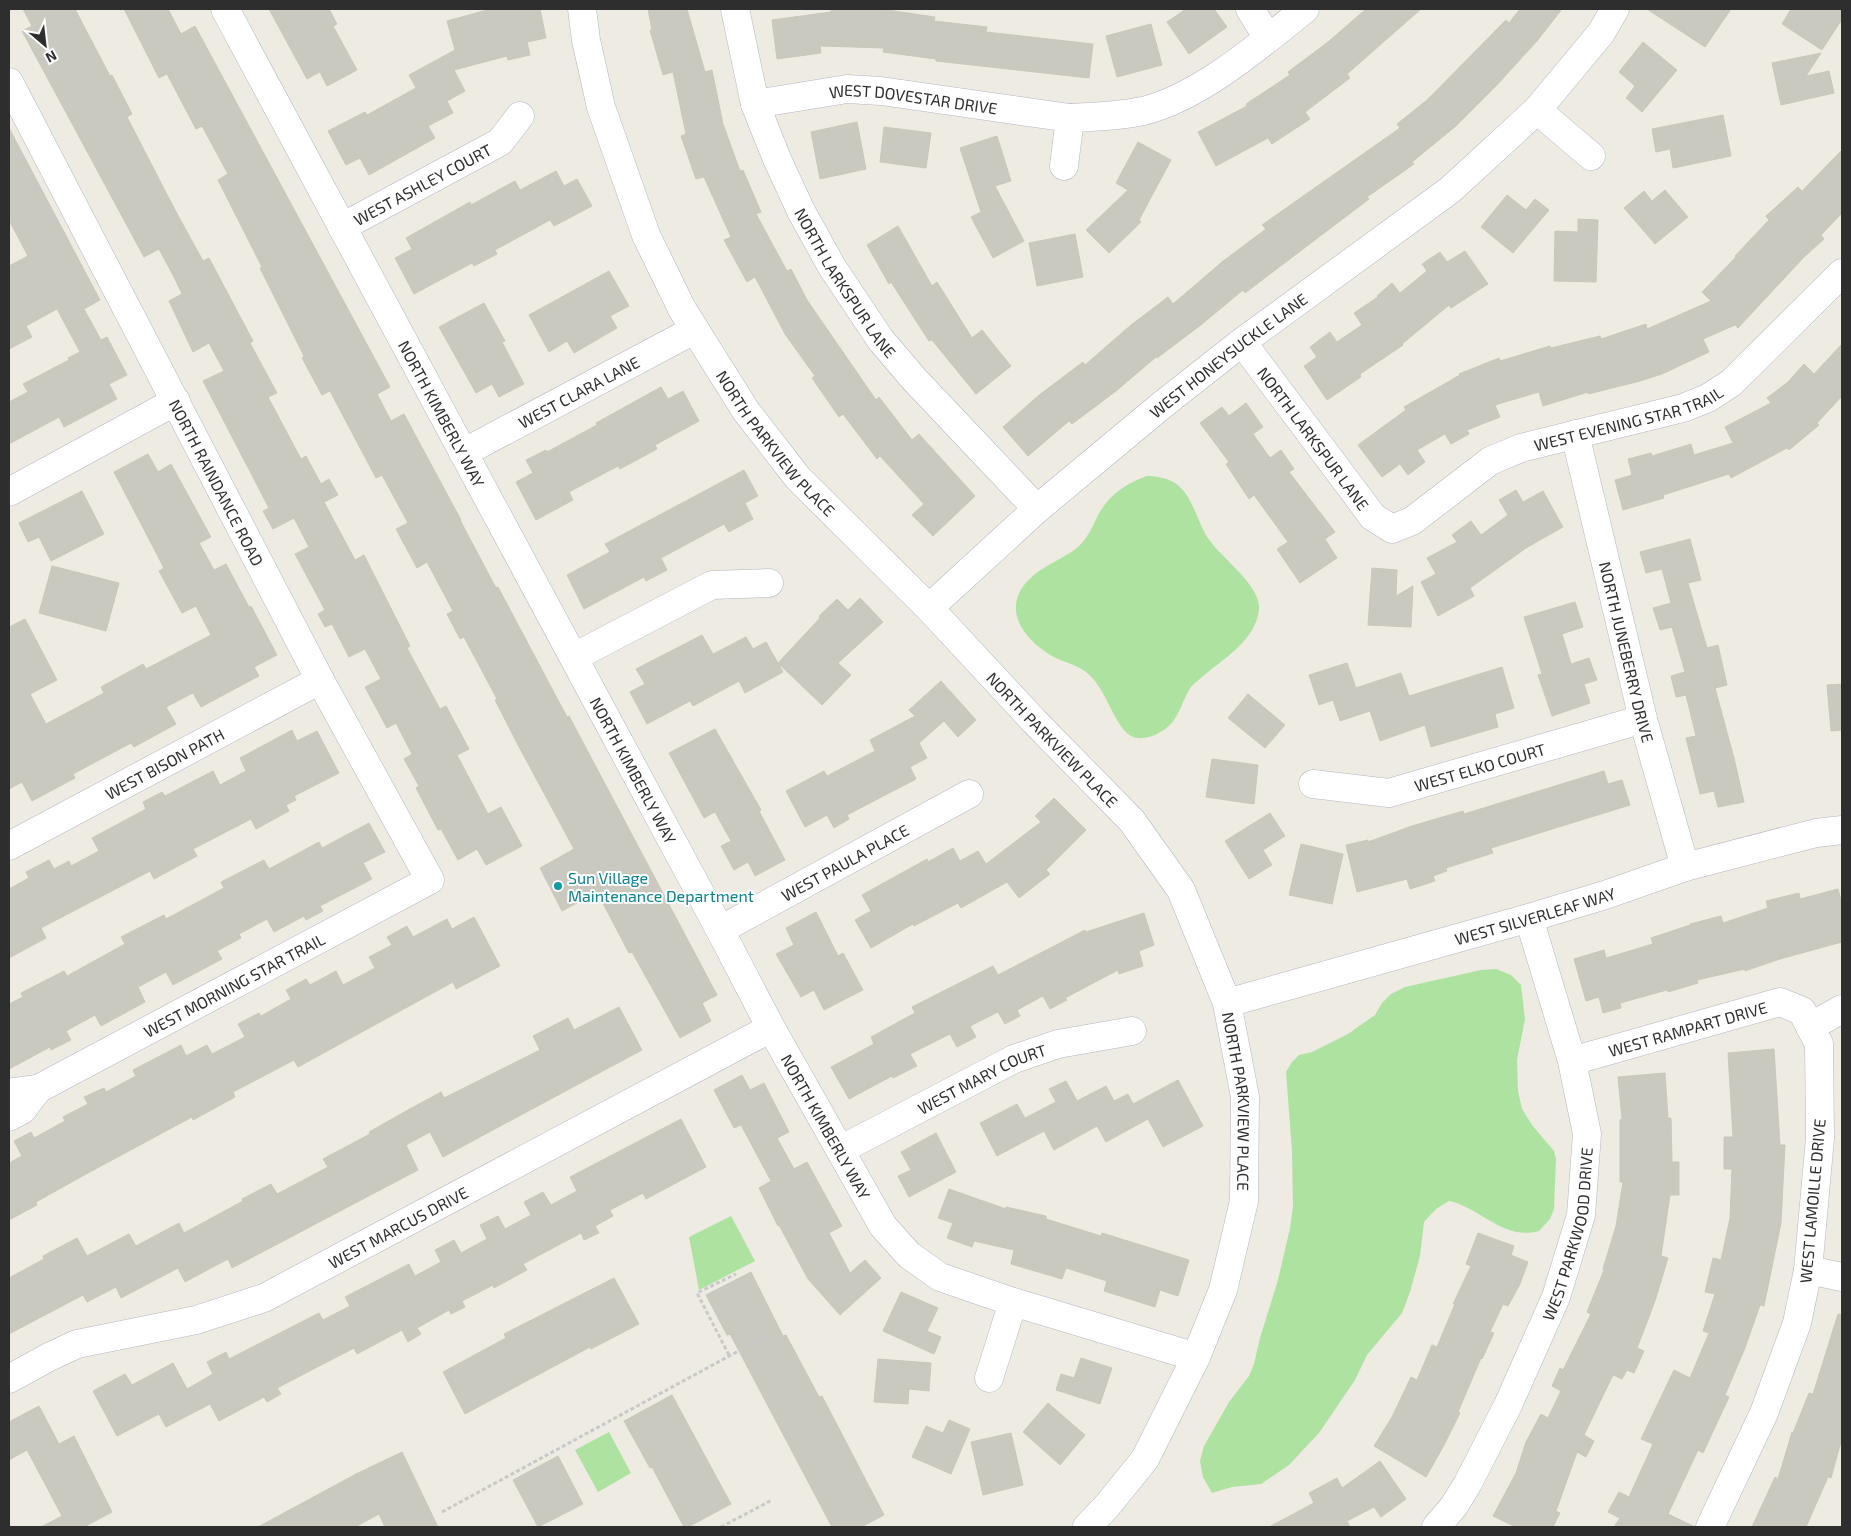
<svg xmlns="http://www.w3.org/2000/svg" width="1851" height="1536" font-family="'Exo 2',sans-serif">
  <rect width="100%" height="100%" fill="#eeebe2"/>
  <!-- green -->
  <path fill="#aee2a1" d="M1147 476C1156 476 1167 478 1175 483 1194 496 1197 524 1210 541 1223 559 1262 587 1259 610 1255 641 1224 658 1202 677 1199 680 1194 683 1191 687 1184 697 1181 710 1174 720 1166 732 1144 743 1131 736 1113 725 1107 688 1086 672 1075 664 1063 662 1052 656 1020 637 999 604 1034 575 1047 564 1065 558 1078 547 1087 539 1093 526 1098 515 1110 494 1125 484 1147 476Z
    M1496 969 1511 975 1521 985 1525 1019 1517 1060 1518 1091 1522 1109 1532 1125 1554 1151 1556 1159 1554 1209 1550 1219 1539 1231C1504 1241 1481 1208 1449 1201L1436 1209 1424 1222 1420 1256 1410 1292 1402 1313 1367 1355 1355 1380 1319 1433 1289 1465 1261 1484 1232 1487 1212 1493 1203 1477 1200 1461 1204 1446 1229 1402 1249 1376 1254 1364 1260 1338 1278 1280 1290 1228 1293 1207 1292 1151 1286 1072 1292 1062 1299 1055 1312 1052 1348 1034 1375 1015 1382 1003 1391 994 1405 987 1481 970Z
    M731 1216 755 1261 699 1290 689 1237Z
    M609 1432 631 1473 598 1492 575 1450Z"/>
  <!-- building -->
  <path fill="#cac9c0" stroke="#cac7bb" d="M23 9H75L110 76 112 75 132 114 127 117 175 210 203 261 209 258 253 341 250 343 277 393 268 397 301 459 306 456 321 484 329 479 338 495 324 502 355 560 364 555 410 646 407 648 440 709 446 706 469 749 457 755 488 814 501 807 522 846 486 865 477 849 458 860 441 829 438 830 416 788 419 786 404 759 412 754 396 723 387 728 365 687 381 679 365 649 349 657 332 624 325 627 318 614 325 610 295 554 309 547 294 518 273 529 263 511 269 508 203 381 224 371 209 343 193 352 169 301 182 294 174 277 159 249 144 257 22 31 32 26Z
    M124 9H168L181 34 195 26 390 387 377 394 391 421 404 414 461 520H460L496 588 498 587 567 717 569 716 717 995 702 1003 711 1021 680 1038 632 952 629 953 597 892 562 911 540 868 574 849 517 743 495 700 497 699 464 637 460 639 447 614 453 611 427 562 417 568 396 529 408 523 382 475 376 478 330 391 322 395 302 358 304 356 260 268 262 267 218 180 228 174 202 126 196 129 167 74 159 78Z
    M269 9H329L337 24 333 26 357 70 327 86 320 72 307 79Z
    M491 9H540L546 38 527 42 530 55 508 60 507 56 454 70 465 91 447 101 453 113 428 126 435 138 369 175 360 158 346 165 328 131 365 112 367 115 416 88 409 75 455 50 447 21Z
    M648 9H687L705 72 712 70 723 124 740 171 743 170 761 212 756 214 787 271 791 269 807 300 876 400 879 397 912 440 919 434 975 496 933 536 912 515 924 504 880 456 877 459 843 414 839 417 812 378 815 376 785 334 755 277 747 282 724 240 731 237 704 177 696 179 681 136 686 134 673 72 663 75 650 30H652Z
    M831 9H880L935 17 934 21 987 27 986 32 1093 44 1089 78 936 61V59L883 52 884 48 820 46 821 53 777 59 772 20 831 12Z
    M1186 9H1214L1227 27 1189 54 1167 22Z
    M1366 9H1421L1347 74 1350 78 1305 112 1310 119 1272 144 1268 138 1216 166 1198 132 1247 106 1246 104 1290 75 1288 72 1328 42Z
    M1520 9H1562L1537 41 1496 86 1456 126 1412 162 1414 164 1367 197 1369 199 1245 293 1243 290 1202 324 1157 358 1156 357 1116 391 1072 424 1069 421 1028 456 1003 427 1038 396 1083 362 1085 365 1131 325 1168 297 1173 304 1222 262 1266 229 1262 225 1400 128 1397 124 1427 100 1506 20 1509 23Z
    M1647 9H1731L1705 47Z
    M1791 9H1842V19L1822 50 1782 24Z
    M1151 24 1162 65 1117 77 1106 36Z
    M1643 42 1677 70 1642 112 1626 98 1635 86 1619 72Z
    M1821 53 1806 76 1829 71 1834 93 1781 105 1772 63Z
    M1723 115 1731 156 1673 168 1670 149 1656 152 1652 129Z
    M857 122 866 169 820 179 811 132Z
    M884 127 931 133 926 168 880 162Z
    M9 128 100 300 84 309 101 340 107 337 127 375 109 384 117 399 64 427 59 417 9 444V402L28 392 23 384 69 360 68 358 80 352 57 309 26 326 32 337 9 349V266L28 256 9 220Z
    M997 136 1011 181 995 186 1024 241 993 258 971 217 981 212 960 148Z
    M1138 142 1171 160 1139 220 1141 222 1109 253 1086 230 1128 190 1116 183Z
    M1842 150V213L1821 235 1824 239 1804 257 1738 328 1735 325 1703 339 1709 352 1662 374 1640 381 1588 394V392L1543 406 1539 392 1495 405 1500 417 1467 430 1469 434 1451 444 1445 434 1417 450 1425 462 1408 475 1400 464 1382 477 1358 445 1406 410 1404 407 1460 375 1459 374 1499 358 1500 361 1550 346 1551 348 1600 336 1601 339 1646 324 1647 329 1711 301 1702 292 1736 257 1735 256 1769 220 1766 216 1798 187 1802 191Z
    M556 171 564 186 577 179 592 206 554 226 550 220 495 250 497 254 474 266 472 263 414 294 395 258 412 249 406 238 470 202 471 205 515 181 520 190Z
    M1665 190 1688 217 1655 244 1624 208 1644 191 1652 201Z
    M1507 195 1526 210 1535 199 1549 210 1513 253 1481 227Z
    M1578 219 1598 220 1596 282 1554 281 1555 231 1578 232Z
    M898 226 932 286 937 282 972 338 982 330 1011 366 976 394 932 340 929 341 891 282 889 284 867 245Z
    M1075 234 1083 277 1037 286 1029 243Z
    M1465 251 1488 284 1451 308 1449 305 1402 344 1403 345 1360 374 1361 377 1327 400 1304 366 1317 357 1310 347 1330 332 1337 342 1362 325 1354 313 1378 297 1377 296 1392 283 1400 293 1427 271 1422 264 1440 252 1447 262Z
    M609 271 629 306 610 316 617 328 574 353 567 341 549 352 529 315Z
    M484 303 505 341 502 342 524 384 499 397 492 384 476 393 439 327Z
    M1842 344V396L1817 423 1819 425 1789 450 1787 448 1731 478 1729 474 1663 495 1664 498 1623 510 1615 480 1632 475 1628 459 1651 453 1652 456 1691 444 1694 455 1733 443 1725 427 1771 403 1767 398 1788 382 1804 364 1814 374Z
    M661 387 668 399 683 391 699 421 655 445 657 449 620 469 618 466 569 492 573 500 536 520 516 482 533 473 526 460 546 450 547 452 597 425 596 423Z
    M1246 403 1263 427 1253 434 1270 458 1281 450 1294 469 1289 472 1335 532 1325 539 1337 558 1300 583 1277 549 1288 542 1254 495 1249 499 1226 464 1229 462 1200 423 1222 407 1229 416Z
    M148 454 158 472 171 464 211 537 199 543 214 570 226 564 249 607 251 606 277 655 254 667 259 676 201 707 193 693 166 707 176 724 134 747 131 743 73 774 75 778 32 801 22 782 9 789V627L25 619 57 680 30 694 46 724 104 693 101 687 143 664 146 669 211 635 196 606 182 613 159 571 164 568 114 472Z
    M744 470 758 496 745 503 753 519 729 532 724 524 661 558 667 570 646 581 644 577 584 609 567 575 610 552 605 544Z
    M1516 490 1523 502 1543 491 1563 527 1526 548 1470 588 1474 596 1438 616 1421 582 1436 574 1427 558 1457 542 1452 535 1471 521 1481 535 1508 515 1499 500Z
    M82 491 104 534 51 561 39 537 28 542 19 523Z
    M1690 539 1701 580 1688 583 1707 648 1718 645 1727 685 1715 688 1734 758 1744 802 1718 807 1714 791 1700 794 1686 738 1696 736 1686 695 1676 697 1671 676 1685 672 1672 627 1660 630 1653 608 1671 603 1662 569 1646 573 1640 552Z
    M52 566 119 583 106 631 39 613Z
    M1372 568 1397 570 1396 596 1413 586 1411 627 1368 625Z
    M860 598 883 622 838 663 851 675 822 705 778 663 820 618 819 616 837 599 848 610Z
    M1575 602 1583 627 1562 634 1571 664 1589 658 1597 680 1584 684 1590 703 1552 716 1538 675 1542 674 1524 617Z
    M702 635 713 654 746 637 753 649 766 642 783 672 745 693 739 681 693 706 690 701 647 724 630 692 645 684 636 669Z
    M1347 663 1356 688 1401 673 1409 696 1502 667 1514 708 1495 714 1498 727 1431 747 1425 725 1380 741 1370 711 1340 721 1333 700 1319 705 1309 675Z
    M941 681 976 720 958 737 944 721 919 743 927 758 910 767 916 779 847 815 849 819 834 828 827 815 805 827 786 791 824 771 827 776 875 751 870 740 915 716 909 710Z
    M1842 684V730L1831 731 1827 685Z
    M1248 694 1285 725 1265 748 1228 718Z
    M715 729 761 810 759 811 785 860 755 876 748 862 734 870 721 846 731 841 715 812 704 818 669 753Z
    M292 730 297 741 317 731 339 773 294 796 296 800 286 805 289 811 256 829 251 819 193 849 197 856 154 879 150 871 41 928 46 938 9 958V889L29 878 26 872 49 860 54 869 69 861 71 866 99 851 92 838 146 809 143 802 162 792 165 796 213 771 220 785 246 771 240 758Z
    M1212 759 1258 765 1254 804 1206 797Z
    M1604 771 1608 784 1622 780 1630 805 1491 848 1493 853 1446 868 1447 871 1433 876 1435 881 1410 889 1407 879 1357 892 1346 845 1368 840V842L1412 826 1463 811 1464 814Z
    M1054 798 1086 830 1046 870 1050 874 1019 898 1007 882 961 908 958 903 914 926 913 924 871 948 855 920 871 911 862 895 927 859 928 862 953 848 960 861 978 851 986 864 1041 822 1035 816Z
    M1270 813 1285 836 1263 850 1272 865 1249 879 1225 841Z
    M369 823 385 852 363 863 372 879 320 906 323 911 306 920 304 916 274 932 267 919 239 934 241 938 217 951 222 959 173 985 166 972 138 987 145 1002 101 1026 95 1015 66 1031 71 1040 51 1050 50 1047 9 1069V1004L23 997 21 993 64 971 67 976 125 944 121 937 164 915 166 919 224 888 221 882 264 860 269 869 319 842 322 848Z
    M1301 844 1343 854 1332 904 1289 895Z
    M1838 889 1842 904V942L1780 959 1745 971V969L1697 980 1698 983 1668 992 1667 990 1620 1003 1621 1008 1603 1013 1599 997 1586 1001 1574 959 1604 950 1606 958 1653 944 1651 938 1690 925V924L1721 916 1723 923 1768 908 1766 901 1799 893 1800 899Z
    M816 912 838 956 843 953 863 990 824 1010 814 990 801 997 776 954 794 945 786 928Z
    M1144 913 1154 945 1139 951 1143 966 1119 974 1118 970 1065 998 1067 1000 1050 1009 1043 996 1017 1010 1020 1016 1005 1024 998 1012 970 1026 976 1037 957 1047 950 1034 910 1054 917 1066 893 1078 892 1076 849 1099 831 1067 874 1044 871 1037 915 1013 912 1007 993 966 998 975 1085 930 1086 932Z
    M474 917 500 966 456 989 453 982 298 1067 294 1060 233 1092 235 1097 193 1120 192 1117 86 1174 36 1202 37 1205 9 1220V1163L22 1156 14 1141 31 1132 34 1138 65 1121 63 1117 88 1104 84 1097 104 1088 106 1092 136 1076 133 1070 181 1045 186 1056 207 1045 212 1054 245 1037 238 1024 259 1013 261 1016 291 999 286 990 306 979 310 985 336 971 343 985 375 968 369 957 392 945 387 937 407 926 413 937 447 919 452 929Z
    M619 1007 642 1050 478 1138 443 1157 430 1132 406 1145 418 1170 232 1268 228 1259 185 1282 178 1268 121 1298 116 1287 87 1302 83 1295 9 1334V1278L44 1259 43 1256 77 1238 87 1256 129 1234 136 1246 179 1223 184 1233 243 1201 242 1199 271 1184 277 1194 328 1167 323 1159 370 1134 369 1132 408 1110 441 1092 444 1098 540 1050 533 1036 568 1018 574 1030Z
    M1774 1049 1780 1145H1785L1781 1223 1764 1306 1760 1305 1745 1348 1725 1395 1729 1397 1703 1453 1698 1450 1668 1514 1695 1527H1614L1620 1518 1608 1512 1619 1492 1629 1497 1653 1444 1641 1439 1674 1370 1690 1378 1709 1333 1703 1331 1715 1294 1705 1292 1713 1258 1721 1260 1730 1218 1732 1169H1724V1137H1733L1728 1053Z
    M1665 1073 1668 1118H1671L1672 1162H1679V1195H1670L1661 1256 1668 1258 1655 1301 1637 1348 1644 1351 1634 1373 1627 1370 1622 1379 1613 1375 1584 1435 1594 1441 1586 1457 1577 1452 1556 1511 1560 1513 1553 1527H1516L1493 1516 1516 1473 1526 1442 1541 1414 1548 1418 1561 1391 1552 1386 1560 1368 1563 1370 1591 1314 1587 1312 1604 1270 1603 1269 1616 1226 1623 1182H1620V1120L1622 1119 1618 1077Z
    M742 1075 750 1090 764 1083 789 1132 777 1138 794 1169 807 1162 842 1226 829 1233 850 1273 865 1260 881 1278 840 1315 808 1279 779 1225 778 1226 759 1188 771 1181 741 1125 734 1128 714 1090Z
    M1178 1080 1203 1126 1163 1147 1148 1119 1106 1142 1097 1126 1054 1150 1044 1131 997 1156 980 1123 1017 1104 1025 1118 1056 1102 1049 1089 1066 1081 1077 1101 1106 1086 1114 1101 1128 1094 1133 1104Z
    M681 1119 706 1167 646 1199 643 1193 610 1210 613 1216 595 1226 599 1233 584 1240 581 1233 523 1264 527 1270 494 1288 493 1285 462 1301 465 1307 451 1314 449 1310 417 1328 421 1334 408 1342 402 1330 357 1354 354 1348 277 1388 281 1394 267 1402 264 1397 219 1421 210 1404 166 1427 159 1414 117 1436 93 1391 125 1374 132 1385 173 1363 187 1389 213 1374 207 1362 226 1352 229 1359 319 1313 323 1320 350 1306 345 1297 409 1264 415 1276 441 1262 435 1250 454 1240 461 1253 487 1239 480 1225 498 1216 505 1229 531 1215 524 1202 543 1192 551 1205 577 1191 570 1177Z
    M936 1133 956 1172 909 1197 898 1176 911 1170 901 1152Z
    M949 1189 1006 1209V1207L1046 1216V1219L1101 1236 1102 1233 1189 1260 1178 1296 1160 1290 1155 1307 1104 1291 1107 1281 1066 1268 1062 1279 1011 1264 1014 1250 974 1241 972 1247 947 1238 953 1223 938 1218Z
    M1478 1233 1514 1246 1511 1255 1528 1262 1520 1284 1508 1306 1503 1304 1490 1332 1494 1333 1482 1359 1481 1358 1458 1412 1460 1413 1443 1447 1426 1477 1374 1446 1392 1417 1411 1377 1417 1380 1432 1345 1437 1347 1455 1304H1453L1471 1266 1466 1264Z
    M751 1272 783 1336 786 1335 819 1397 822 1396 884 1515 861 1527H832L730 1334 727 1335 706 1295Z
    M614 1278 639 1324 591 1349 590 1347 465 1414 443 1372 506 1338 504 1334Z
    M901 1292 938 1308 927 1331 941 1337 934 1354 883 1331Z
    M1838 1314 1842 1315V1438L1831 1478 1828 1477 1806 1527H1752L1775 1477 1778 1479 1792 1432 1793 1433 1809 1393 1813 1394Z
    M1081 1358 1112 1368 1100 1404 1056 1390 1061 1374 1074 1378Z
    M878 1359 931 1363 929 1391 909 1389 908 1404 874 1402Z
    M672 1395 731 1504 688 1527H684L652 1467 650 1468 624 1421Z
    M1048 1403 1085 1435 1060 1465 1023 1432Z
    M39 1406 59 1444 74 1436 112 1512 84 1527H41L62 1516 27 1450 9 1460V1422Z
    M949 1420 970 1429 951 1474 912 1457 926 1426 943 1433Z
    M1011 1433 1023 1485 983 1495 971 1442Z
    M402 1452 438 1527H385L379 1514 355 1527H258L356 1474Z
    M558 1456 583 1504 538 1527 513 1480Z
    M1380 1461 1406 1499 1381 1517 1374 1507 1347 1521 1350 1527H1269L1314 1503 1309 1493 1337 1478 1342 1488Z"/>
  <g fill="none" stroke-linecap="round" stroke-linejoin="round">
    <!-- minor casing -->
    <g stroke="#b5b5c0" stroke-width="29">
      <g id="minor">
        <path id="s1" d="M225 9 720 930 771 1028 883 1226 909 1255 940 1277 1013 1302 1196 1357"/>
        <path id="s2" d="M582 9 586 40 601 107 646 235 682 309 746 411 798 478 929 608 1034 721 1132 821 1181 890 1227 1003 1245 1097 1244 1201 1223 1290 1196 1357 1145 1459 1107 1506 1087 1527"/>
        <path id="s3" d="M735 9 755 104 777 159 801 211 832 267 880 339 914 379 1037 509"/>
        <path d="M1250 9 1268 38"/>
        <path id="s4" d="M9 82 320 680 430 880 38 1089"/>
        <path id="s5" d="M755 104 847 89 881 91 1070 118C1094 117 1120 116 1143 111 1200 97 1260 45 1305 9"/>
        <path d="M1537 110 1591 156"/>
        <path d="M1064 166 1070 118"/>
        <path id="s6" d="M342 227 500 142 520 116"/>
        <path id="s7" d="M1242 342 1373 517 1392 529 1412 521 1490 461 1521 448 1683 408 1708 398 1731 383 1842 273"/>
        <path id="s8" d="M1575 434 1643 719 1685 867"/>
        <path id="s9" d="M463 453 694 330"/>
        <path d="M9 492 176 401"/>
        <path id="s10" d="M929 608 1037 509 1162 405 1242 342 1450 190 1537 110 1601 33 1615 9"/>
        <path d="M574 657 712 585 769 583"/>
        <path id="s11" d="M1313 784 1389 793 1643 719"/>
        <path id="s12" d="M9 846 320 680"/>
        <path id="s13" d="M720 930 969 794"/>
        <path id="s14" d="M1227 1003 1529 918 1605 895 1685 867 1816 833 1842 830"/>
        <path d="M1810 1027 1842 1009"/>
        <path id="s15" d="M1572 1061 1780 1002 1802 1011 1819 1044 1820 1138 1808 1270 1797 1323 1764 1413 1710 1527"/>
        <path d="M9 1095 14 1092 38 1089 22 1110 9 1117"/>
        <path id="s16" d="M840 1150 1014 1059 1058 1044 1132 1031"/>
        <path d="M1808 1270 1842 1277"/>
        <path d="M989 1378 1013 1302"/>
        <path id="s17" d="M9 1379 49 1357 77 1344 196 1320 264 1298 771 1028"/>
        <path id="s18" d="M1436 1527 1454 1506 1468 1483 1508 1405 1556 1297 1581 1215 1587 1134 1572 1061 1529 918"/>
      </g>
    </g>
    <!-- path -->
    <path stroke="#c9c9c9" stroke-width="3" stroke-dasharray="4 2.5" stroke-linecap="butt" d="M729 1355 697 1293 736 1274
      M442 1512 766 1336
      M721 1527 772 1500"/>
    <!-- minor -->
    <use href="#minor" stroke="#fff" stroke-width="28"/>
  </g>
  <!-- markers -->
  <circle fill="#0f9aa8" stroke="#fff" stroke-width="2" cx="558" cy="886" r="5"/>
  <g text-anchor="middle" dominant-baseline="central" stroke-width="4" stroke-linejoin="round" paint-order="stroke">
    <!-- street labels -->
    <g font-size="16" fill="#2e2e2e" stroke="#fff">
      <text stroke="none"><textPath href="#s5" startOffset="160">WEST DOVESTAR DRIVE</textPath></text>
      <text stroke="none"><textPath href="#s6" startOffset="91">WEST ASHLEY COURT</textPath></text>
      <text stroke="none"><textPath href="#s3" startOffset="298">NORTH LARKSPUR LANE</textPath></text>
      <text stroke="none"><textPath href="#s10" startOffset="392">WEST HONEYSUCKLE LANE</textPath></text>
      <text stroke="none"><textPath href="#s9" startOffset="131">WEST CLARA LANE</textPath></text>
      <text stroke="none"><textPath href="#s1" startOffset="459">NORTH KIMBERLY WAY</textPath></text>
      <text stroke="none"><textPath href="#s7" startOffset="506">WEST EVENING STAR TRAIL</textPath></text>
      <text stroke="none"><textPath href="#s7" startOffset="120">NORTH LARKSPUR LANE</textPath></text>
      <text stroke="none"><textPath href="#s2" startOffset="482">NORTH PARKVIEW PLACE</textPath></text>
      <text stroke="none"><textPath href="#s4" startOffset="451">NORTH RAINDANCE ROAD</textPath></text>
      <text stroke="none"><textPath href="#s8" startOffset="224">NORTH JUNEBERRY DRIVE</textPath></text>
      <text stroke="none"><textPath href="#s2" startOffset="888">NORTH PARKVIEW PLACE</textPath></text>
      <text stroke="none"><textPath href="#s12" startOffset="176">WEST BISON PATH</textPath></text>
      <text stroke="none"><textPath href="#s11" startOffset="171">WEST ELKO COURT</textPath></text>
      <text stroke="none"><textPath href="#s1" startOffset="864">NORTH KIMBERLY WAY</textPath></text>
      <text stroke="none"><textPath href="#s13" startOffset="142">WEST PAULA PLACE</textPath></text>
      <text stroke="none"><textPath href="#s14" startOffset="320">WEST SILVERLEAF WAY</textPath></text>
      <text transform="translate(234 985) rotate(-28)">WEST MORNING STAR TRAIL</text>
      <text stroke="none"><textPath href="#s15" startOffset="120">WEST RAMPART DRIVE</textPath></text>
      <text stroke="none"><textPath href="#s16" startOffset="159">WEST MARY COURT</textPath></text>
      <text stroke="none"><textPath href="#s2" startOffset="1308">NORTH PARKVIEW PLACE</textPath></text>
      <text stroke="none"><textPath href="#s1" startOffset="1269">NORTH KIMBERLY WAY</textPath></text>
      <text transform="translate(1812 1201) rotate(-85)">WEST LAMOILLE DRIVE</text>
      <text stroke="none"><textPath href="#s17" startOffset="421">WEST MARCUS DRIVE</textPath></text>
      <text stroke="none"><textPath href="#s18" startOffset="325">WEST PARKWOOD DRIVE</textPath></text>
    </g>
    <!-- culture labels -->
    <g font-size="16" fill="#0d838f" stroke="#fff" text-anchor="start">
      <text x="568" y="877">Sun Village<tspan x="568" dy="18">Maintenance Department</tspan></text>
    </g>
  </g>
  <!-- border -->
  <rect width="1851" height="1536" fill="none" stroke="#2e2e2e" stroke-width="20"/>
  <!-- north arrow -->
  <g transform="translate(45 45) rotate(152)" stroke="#ffffff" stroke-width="4" paint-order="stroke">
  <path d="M0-4L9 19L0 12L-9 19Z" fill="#2e2e2e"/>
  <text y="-8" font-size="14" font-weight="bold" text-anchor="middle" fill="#2e2e2e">N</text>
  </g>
</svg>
